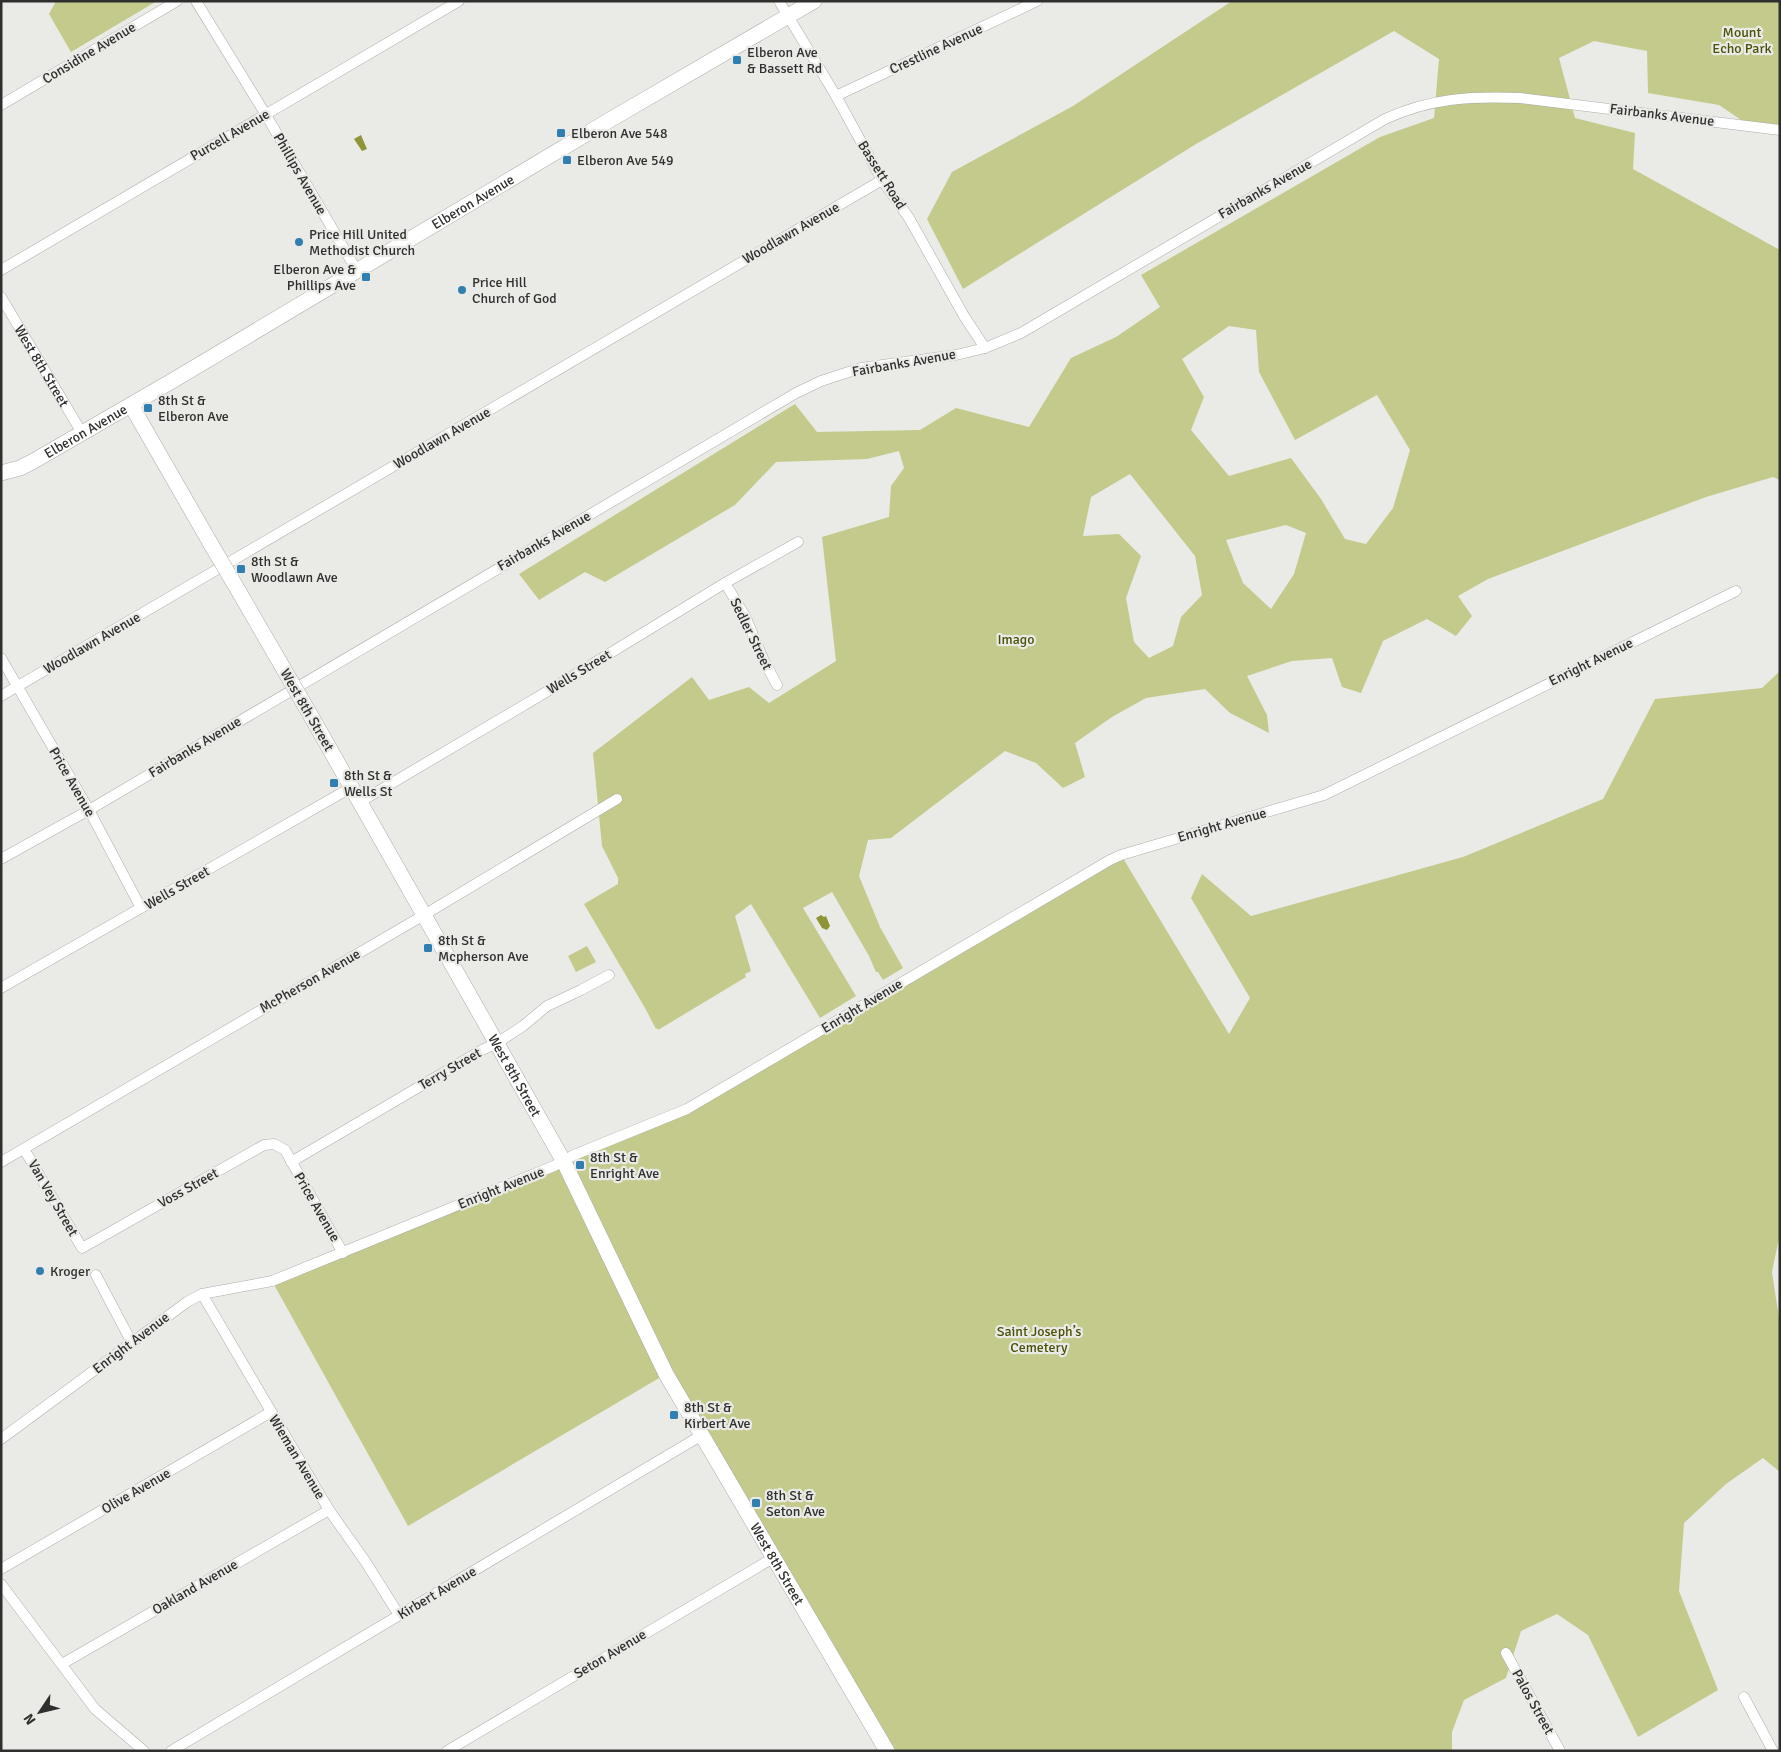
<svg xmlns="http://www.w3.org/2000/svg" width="1781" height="1752" font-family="Signika,sans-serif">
  <rect width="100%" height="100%" fill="#eaebe7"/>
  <!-- green -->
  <path fill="#c4ca8b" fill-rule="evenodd" d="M56 1H157L71 52 49 14Z
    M1232 1H1780V130L1750 126 1719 105 1648 93 1647 51 1594 41 1559 58 1575 118 1635 133 1633 169 1780 250V480L1773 477 1706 497 1488 579 1458 596 1472 616 1456 636 1427 619 1383 641 1361 693 1342 687 1332 658 1292 661 1247 676 1267 715 1269 733 1230 713 1205 689 1146 698 1112 717 1075 743 1085 777 1063 788 1036 763 1005 751 891 838 868 840 859 876 880 927 903 968 883 980 878 972H876L869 956 832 892 803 908 856 996 820 1018 751 904 735 916 751 971 745 974 746 977 658 1030 657 1028 656 1029 645 1008 584 904 618 884V878L602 846 593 753 692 677 709 700 749 687 769 703 836 661 822 537 889 517 891 486 904 468 899 451 867 459 776 462 735 505 605 582 585 572 539 600 519 574 795 404 817 432 920 430 956 408 1029 427 1071 358 1116 337 1160 307 1141 275 1380 137 1434 118 1439 59 1394 31 1196 144 963 289 927 219 952 172 1073 106ZM1229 326 1256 330 1259 372 1295 440 1377 395 1410 450 1393 508 1366 544 1345 539 1321 499 1291 458 1229 476 1191 430 1204 397 1182 359ZM1130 474 1195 556 1202 595 1181 617 1173 646 1149 658 1134 642 1126 598 1141 556 1119 534 1083 536 1091 497ZM1286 525 1306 533 1294 574 1271 609 1243 583 1226 540Z
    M1780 671V1233L1772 1272 1780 1325V1472L1763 1458 1726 1484 1684 1523 1679 1591 1718 1690 1638 1737 1588 1635 1557 1614 1521 1631 1506 1678 1464 1700 1452 1732V1751H887L666 1374 408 1526 272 1281 667 1119 1121 855 1229 1034 1250 998 1191 898 1202 874 1251 916 1463 857 1603 799 1655 699 1762 688Z
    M587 946 596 962 576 972 568 956Z"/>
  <!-- water -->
  <path fill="#8f9536" d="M361 135 367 149 362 151 354 139Z
    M821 915 824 917 826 916 830 926 827 930 822 928 816 918Z"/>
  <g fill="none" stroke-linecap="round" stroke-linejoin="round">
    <!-- street casing -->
    <g stroke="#acadaa" stroke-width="11">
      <g id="street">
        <path d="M196 1 266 115 357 271"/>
        <path d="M779 1 836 96 882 180 909 218 964 316 985 348"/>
        <path d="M836 96 1037 1"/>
        <path d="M1 105 177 1"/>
        <path d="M1 270 459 1"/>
        <path id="s1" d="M1 297 82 433"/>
        <path d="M725 583 745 616 764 661 777 685"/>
        <path d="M1 658 89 810 141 908"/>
        <path d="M1 696 882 180"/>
        <path d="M360 802 553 688 725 583 798 542"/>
        <path d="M1 859 89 810 796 393 821 381 861 368 956 355 985 348 1021 333 1385 119C1431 98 1471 96 1520 98L1780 130"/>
        <path d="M1 988 352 787"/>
        <path d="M24 1149 82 1248 264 1145 274 1144 285 1150 343 1253"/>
        <path d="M1 1162 424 915 617 799"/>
        <path d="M291 1162 482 1050 497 1043 523 1026 547 1006 581 990 609 975"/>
        <path d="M96 1275 132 1343"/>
        <path d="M202 1294 329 1510 365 1561 399 1615"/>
        <path d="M1 1439 187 1302 202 1294 272 1281 554 1166 574 1155 687 1109 1110 860 1121 855 1324 795 1736 591"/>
        <path d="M1 1569 271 1412"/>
        <path d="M1 1584 95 1709 144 1751"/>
        <path d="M1506 1653 1560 1751"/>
        <path d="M62 1664 329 1510"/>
        <path d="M1744 1697 1773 1751"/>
        <path d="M171 1751 702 1435"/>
        <path d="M447 1751 773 1558"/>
      </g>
    </g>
    <!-- secondary casing -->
    <g stroke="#acadaa" stroke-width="16">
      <g id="secondary">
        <path d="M131 405 212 546"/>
        <path id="s2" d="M1 473 20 468 32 462 172 381 608 121 814 1"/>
        <path d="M238 590 275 654"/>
        <path id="s3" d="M315 723 564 1162 666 1374 887 1751"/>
      </g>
    </g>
    <!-- street -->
    <use href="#street" stroke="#fff" stroke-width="10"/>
    <!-- secondary -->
    <use href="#secondary" stroke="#fff" stroke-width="15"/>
    <!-- secondary-bridge casing -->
    <g stroke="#acadaa" stroke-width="16" stroke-linecap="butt">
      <path id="secondary-bridge" d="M212 546 238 590
        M275 654 315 723"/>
    </g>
    <!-- secondary-bridge -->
    <use href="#secondary-bridge" stroke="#fff" stroke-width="15"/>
  </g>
  <!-- markers -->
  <g fill="#317eb0" stroke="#eaebe7" stroke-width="2">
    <rect x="732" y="55" width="10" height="10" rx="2.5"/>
    <rect x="556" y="128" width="10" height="10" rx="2.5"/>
    <rect x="562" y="155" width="10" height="10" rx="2.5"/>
    <circle cx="299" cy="242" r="5"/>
    <rect x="361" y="272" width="10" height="10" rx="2.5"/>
    <circle cx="462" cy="290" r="5"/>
    <rect x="143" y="403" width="10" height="10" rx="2.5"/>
    <rect x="236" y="564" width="10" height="10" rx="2.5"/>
    <rect x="329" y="778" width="10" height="10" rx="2.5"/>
    <rect x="423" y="943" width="10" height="10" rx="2.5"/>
    <rect x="575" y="1160" width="10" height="10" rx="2.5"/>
    <circle cx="40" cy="1271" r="5"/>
    <rect x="669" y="1410" width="10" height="10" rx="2.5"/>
    <rect x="751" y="1498" width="10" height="10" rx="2.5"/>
  </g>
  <g text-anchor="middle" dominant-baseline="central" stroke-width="4.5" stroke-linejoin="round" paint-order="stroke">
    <!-- park labels -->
    <g font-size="14" fill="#4c4f06" stroke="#eaebe7">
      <text x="1742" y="32">Mount<tspan x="1742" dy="16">Echo Park</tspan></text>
      <text x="1016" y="639">Imago</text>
      <text x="1039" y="1331">Saint Joseph’s<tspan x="1039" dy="16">Cemetery</tspan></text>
    </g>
    <!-- street labels -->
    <g font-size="14" fill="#2f2f2e" stroke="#eaebe7">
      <text transform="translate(936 49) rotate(-25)">Crestline Avenue</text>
      <text transform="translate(89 53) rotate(-31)">Considine Avenue</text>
      <text transform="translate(1662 115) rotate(7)">Fairbanks Avenue</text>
      <text transform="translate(230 135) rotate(-30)">Purcell Avenue</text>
      <text transform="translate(300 174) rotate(60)">Phillips Avenue</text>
      <text transform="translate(882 175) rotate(58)">Bassett Road</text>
      <text transform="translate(1265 189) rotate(-30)">Fairbanks Avenue</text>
      <text stroke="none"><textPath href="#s2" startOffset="545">Elberon Avenue</textPath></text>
      <text transform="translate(791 233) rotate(-30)">Woodlawn Avenue</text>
      <text transform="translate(904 363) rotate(-10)">Fairbanks Avenue</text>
      <text stroke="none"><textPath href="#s1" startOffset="80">West 8th Street</textPath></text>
      <text stroke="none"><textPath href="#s2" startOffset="95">Elberon Avenue</textPath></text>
      <text transform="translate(442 438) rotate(-30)">Woodlawn Avenue</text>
      <text transform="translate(544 541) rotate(-30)">Fairbanks Avenue</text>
      <text transform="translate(751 634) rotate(64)">Sedler Street</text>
      <text transform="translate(92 643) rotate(-30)">Woodlawn Avenue</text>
      <text transform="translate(1591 662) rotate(-26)">Enright Avenue</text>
      <text transform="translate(579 672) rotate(-31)">Wells Street</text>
      <text transform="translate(307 710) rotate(60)">West 8th Street</text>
      <text transform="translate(195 747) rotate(-31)">Fairbanks Avenue</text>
      <text transform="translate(72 782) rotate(60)">Price Avenue</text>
      <text transform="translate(1222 825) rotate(-16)">Enright Avenue</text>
      <text transform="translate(177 888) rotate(-30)">Wells Street</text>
      <text transform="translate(310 981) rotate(-30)">McPherson Avenue</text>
      <text transform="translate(862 1006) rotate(-31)">Enright Avenue</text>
      <text transform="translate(450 1069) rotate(-30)">Terry Street</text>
      <text stroke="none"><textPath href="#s3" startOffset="405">West 8th Street</textPath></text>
      <text transform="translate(188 1188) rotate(-29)">Voss Street</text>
      <text transform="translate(501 1188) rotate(-22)">Enright Avenue</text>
      <text transform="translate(53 1198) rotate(60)">Van Vey Street</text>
      <text transform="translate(317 1207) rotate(60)">Price Avenue</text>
      <text transform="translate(131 1343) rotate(-37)">Enright Avenue</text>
      <text transform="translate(297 1457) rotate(59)">Wieman Avenue</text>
      <text transform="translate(136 1491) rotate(-30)">Olive Avenue</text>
      <text stroke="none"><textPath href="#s3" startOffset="960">West 8th Street</textPath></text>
      <text transform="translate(195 1587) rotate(-30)">Oakland Avenue</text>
      <text transform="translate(437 1593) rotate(-31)">Kirbert Avenue</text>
      <text transform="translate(610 1654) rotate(-31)">Seton Avenue</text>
      <text transform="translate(1533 1702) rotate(61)">Palos Street</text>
    </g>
    <!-- poi labels -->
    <g font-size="14" fill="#2f2f2e" stroke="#eaebe7" text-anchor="start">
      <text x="747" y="52">Elberon Ave<tspan x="747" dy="16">&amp; Bassett Rd</tspan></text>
      <text x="571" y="133">Elberon Ave 548</text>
      <text x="577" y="160">Elberon Ave 549</text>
      <text x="309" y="234">Price Hill United<tspan x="309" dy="16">Methodist Church</tspan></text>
      <text x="356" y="269" text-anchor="end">Elberon Ave &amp;<tspan x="356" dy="16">Phillips Ave</tspan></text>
      <text x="472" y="282">Price Hill<tspan x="472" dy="16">Church of God</tspan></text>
      <text x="158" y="400">8th St &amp;<tspan x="158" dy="16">Elberon Ave</tspan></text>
      <text x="251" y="561">8th St &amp;<tspan x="251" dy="16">Woodlawn Ave</tspan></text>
      <text x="344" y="775">8th St &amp;<tspan x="344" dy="16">Wells St</tspan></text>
      <text x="438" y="940">8th St &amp;<tspan x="438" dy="16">Mcpherson Ave</tspan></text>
      <text x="590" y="1157">8th St &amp;<tspan x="590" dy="16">Enright Ave</tspan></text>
      <text x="50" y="1271">Kroger</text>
      <text x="684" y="1407">8th St &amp;<tspan x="684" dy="16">Kirbert Ave</tspan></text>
      <text x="766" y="1495">8th St &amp;<tspan x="766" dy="16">Seton Ave</tspan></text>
    </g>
  </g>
  <!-- border -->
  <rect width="1781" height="1752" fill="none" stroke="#2f2f2e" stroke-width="5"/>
  <!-- north arrow -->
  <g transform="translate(40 1712) rotate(235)" stroke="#eaebe7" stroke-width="4" paint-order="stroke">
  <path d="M0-4L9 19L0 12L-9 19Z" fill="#2f2f2e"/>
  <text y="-8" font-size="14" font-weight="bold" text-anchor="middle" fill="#2f2f2e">N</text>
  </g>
</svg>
